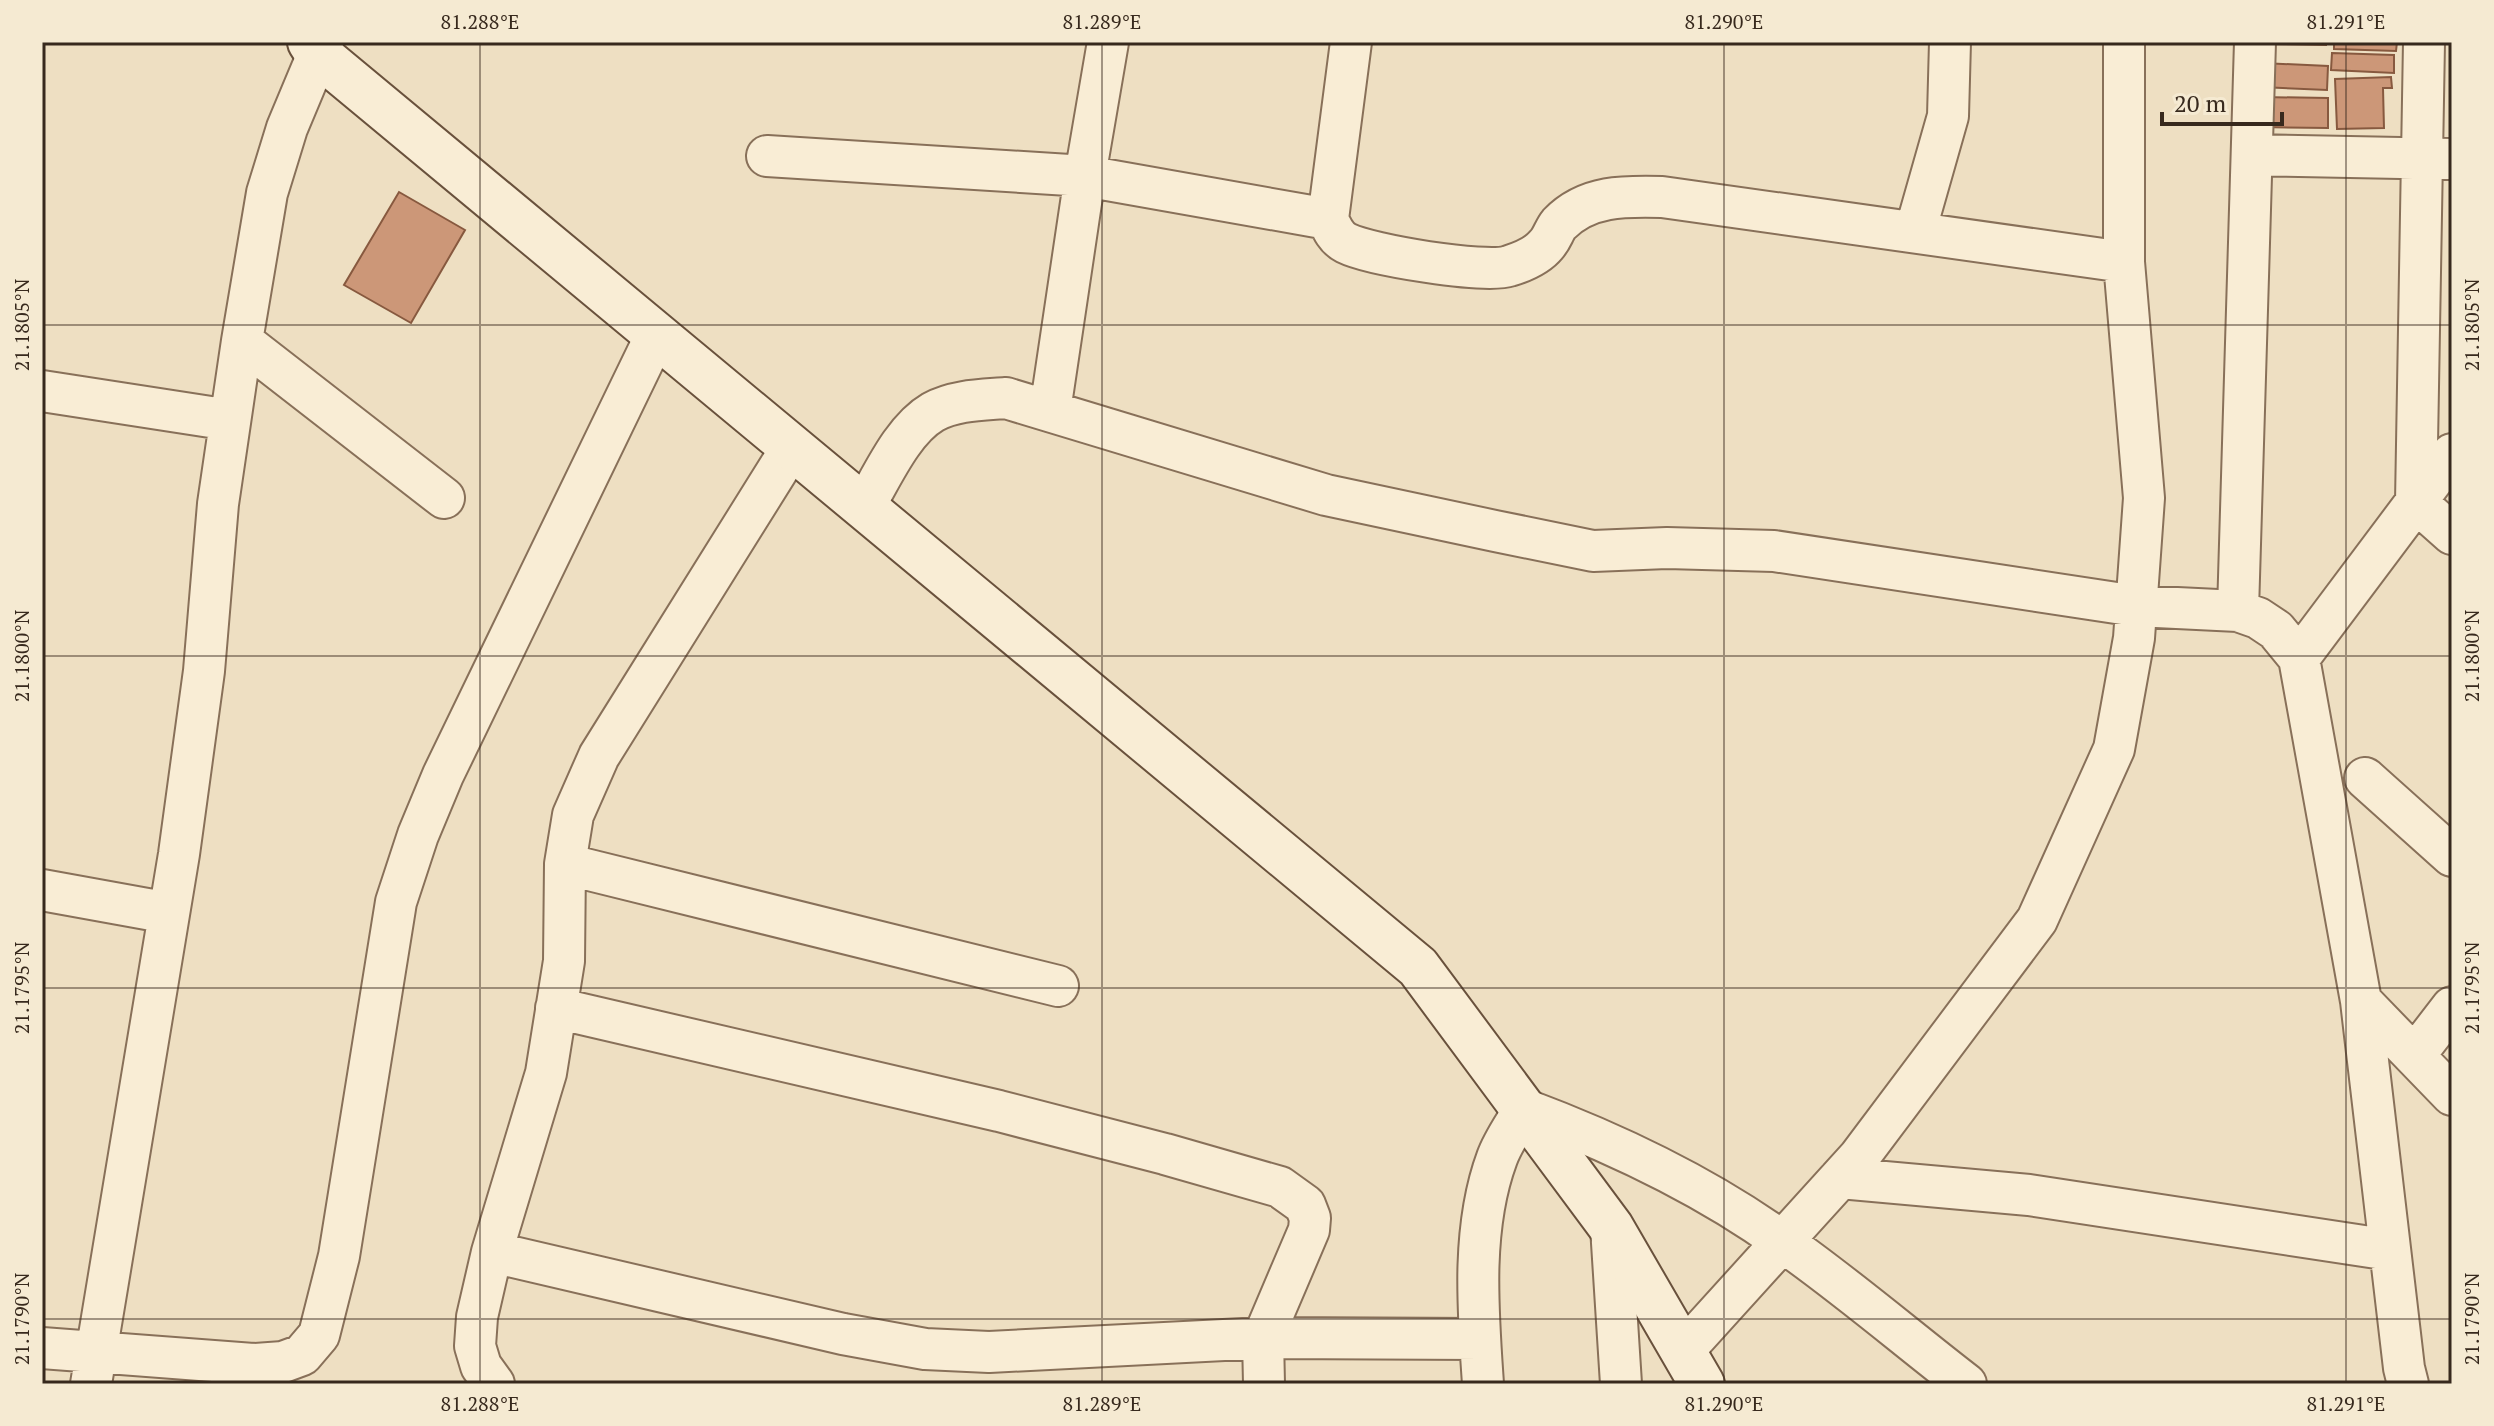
<svg xmlns="http://www.w3.org/2000/svg" width="2494" height="1426" font-family="'PT Serif',serif">
  <rect width="100%" height="100%" fill="#eedfc2"/>
  <!-- building -->
  <path fill="#cc9778" stroke="#87593f" stroke-width="2" d="M2266 42H2326V45L2266 44Z
    M2334 42H2397L2396 51 2334 49Z
    M2332 53 2394 55V73L2331 70Z
    M2262 63 2328 66 2327 90 2261 87Z
    M2391 77 2392 88H2383L2384 128 2337 129 2335 79Z
    M2261 97 2328 98V128L2260 127Z
    M399 192 465 230 411 323 344 285Z"/>
  <g fill="none" stroke-linecap="round" stroke-linejoin="round">
    <!-- street casing -->
    <g stroke="#887059" stroke-width="44">
      <path id="street" d="M1351 42 1328 219C1332 229 1336 238 1346 243 1370 255 1485 274 1509 266 1522 262 1537 256 1546 245 1552 239 1554 230 1559 224 1587 195 1625 196 1662 197L2124 262
        M2424 42 2416 502 2452 534
        M2252 155 2452 159
        M767 156 1085 176 1328 219
        M1915 232 1948 116 1950 42
        M242 341 444 498
        M42 391 230 420
        M1050 411 1085 176 1108 42
        M864 507C882 477 902 430 933 412 955 400 982 400 1006 398L1326 495 1495 531 1593 551 1667 548 1774 551 2136 606 2238 611 2258 618 2276 630 2299 658
        M2238 611 2255 42
        M2365 778 2452 856
        M565 864 1058 986
        M42 890 169 913
        M2361 1001 2452 1095
        M556 1008 999 1111 1165 1154 1280 1187 1305 1205 1310 1218 1309 1230 1263 1338 1264 1384
        M2415 1055 2452 1007
        M1840 1178 2029 1195 2390 1250
        M1611 1227 1621 1384
        M492 1252 843 1334 925 1349 989 1352 1263 1338 1480 1339
        M42 1348 253 1364 283 1362 302 1355 319 1335 339 1256 396 902 418 835 443 775 656 335
        M1683 1351 1859 1157 2037 920 2114 749 2134 638 2144 498 2124 262V42
        M91 1384 179 854 204 671 218 504 242 341 267 193 287 128 323 42
        M494 1384 481 1366 475 1346 477 1317 492 1252 546 1073 564 961 565 864 573 815 599 756 792 447
        M1483 1384C1478 1311 1471 1228 1497 1158 1503 1141 1515 1125 1524 1109 1615 1143 1704 1185 1783 1242 1846 1286 1905 1337 1966 1384
        M2408 1384 2404 1368 2361 1001 2299 658 2452 454"/>
    </g>
    <!-- secondary casing -->
    <g stroke="#69513c" stroke-width="48">
      <path id="secondary" d="M310 42 317 53 1418 967 1611 1227 1702 1384"/>
    </g>
    <!-- street -->
    <use href="#street" stroke="#f9edd5" stroke-width="40"/>
    <!-- secondary -->
    <use href="#secondary" stroke="#f9edd5" stroke-width="44"/>
  </g>
  <!-- ticks -->
  <path fill="none" stroke="#37291d" stroke-width="2" stroke-opacity="0.45" d="M480 42V1384M1102 42V1384M1724 42V1384M2346 42V1384M42 325H2452M42 656H2452M42 988H2452M42 1319H2452"/>
  <!-- border -->
  <rect width="2494" height="1426" fill="none" stroke="#f5ead2" stroke-width="88"/>
  <!-- scale -->
  <path d="M2162 112v12h120v-12" fill="none" stroke="#37291d" stroke-width="4"/>
  <text x="2174" y="112" font-size="24" fill="#37291d" stroke="#f5ead2" stroke-width="6" paint-order="stroke">20 m</text>
  <rect x="44" y="44" width="2406" height="1338" fill="none" stroke="#37291d" stroke-width="3"/>
  <g font-size="20" text-anchor="middle" fill="#37291d">
    <text x="480" y="29">81.288°E</text>
    <text x="1102" y="29">81.289°E</text>
    <text x="1724" y="29">81.290°E</text>
    <text x="2346" y="29">81.291°E</text>
    <text transform="translate(22 325) rotate(-90)" y="7">21.1805°N</text>
    <text transform="translate(2472 325) rotate(-90)" y="7">21.1805°N</text>
    <text transform="translate(22 656) rotate(-90)" y="7">21.1800°N</text>
    <text transform="translate(2472 656) rotate(-90)" y="7">21.1800°N</text>
    <text transform="translate(22 988) rotate(-90)" y="7">21.1795°N</text>
    <text transform="translate(2472 988) rotate(-90)" y="7">21.1795°N</text>
    <text transform="translate(22 1319) rotate(-90)" y="7">21.1790°N</text>
    <text transform="translate(2472 1319) rotate(-90)" y="7">21.1790°N</text>
    <text x="480" y="1411">81.288°E</text>
    <text x="1102" y="1411">81.289°E</text>
    <text x="1724" y="1411">81.290°E</text>
    <text x="2346" y="1411">81.291°E</text>
  </g>
</svg>
